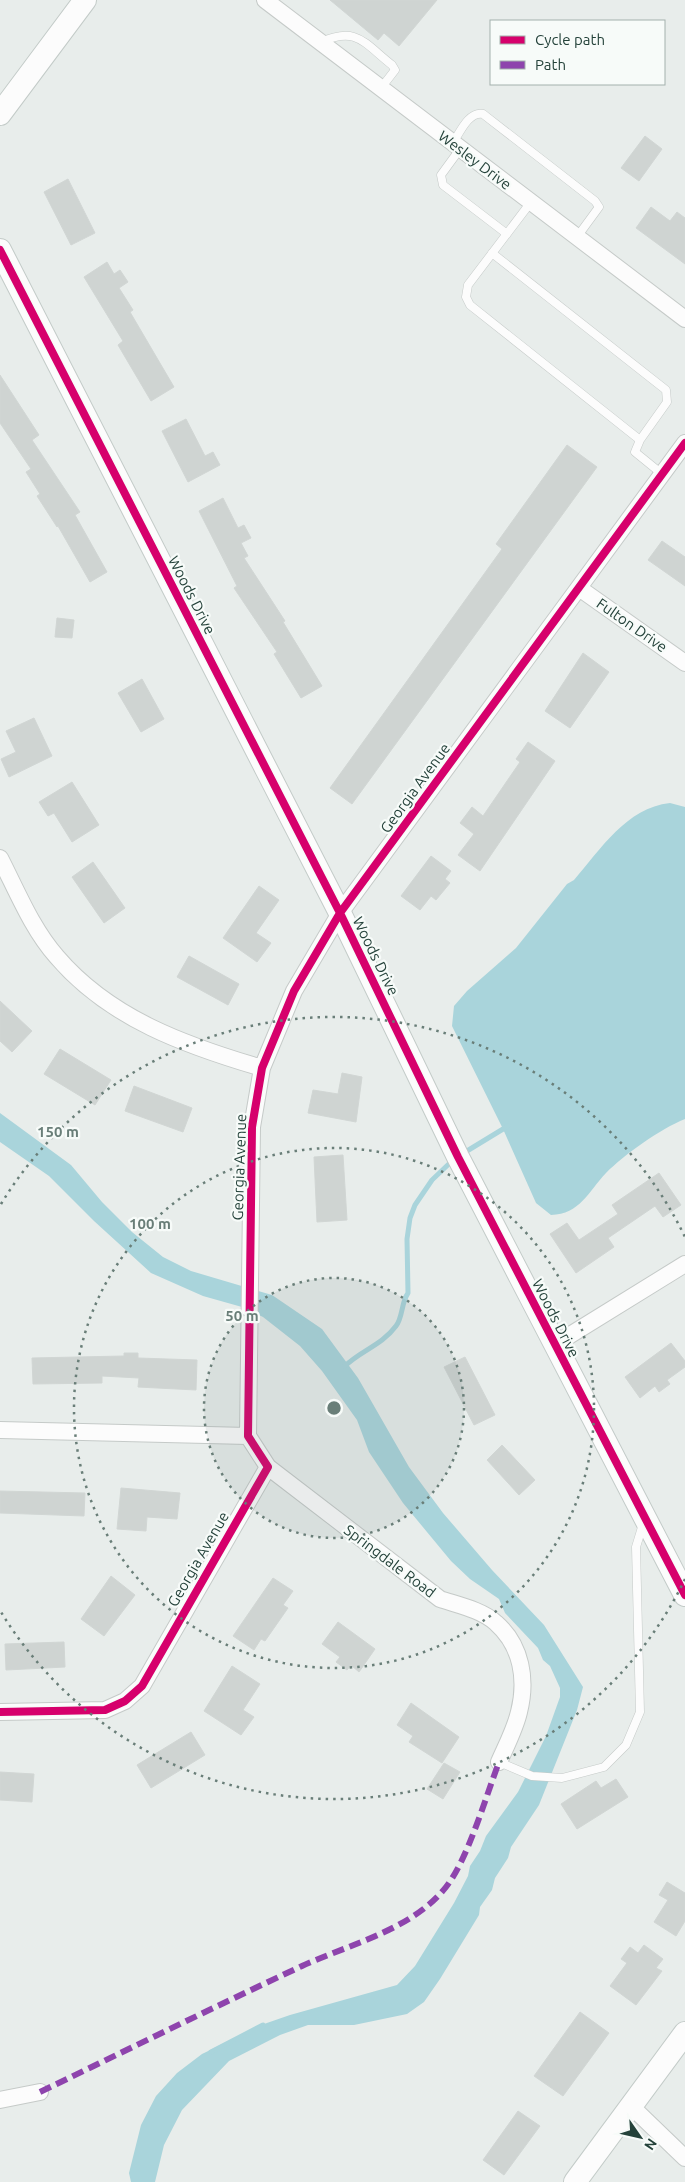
<svg xmlns="http://www.w3.org/2000/svg" width="685" height="2182" font-family="Ubuntu,sans-serif">
  <rect width="100%" height="100%" fill="#e8edeb"/>
  <!-- water -->
  <path fill="#a9d4db" d="M670 803 685 807V1119C660 1129 625 1154 606 1173 588 1192 580 1214 551 1215L536 1203 503 1129 452 1026 454 1006 467 991 516 948 567 884 574 880C601 849 626 808 670 803Z
    M0 1113 71 1165 102 1202 132 1232 163 1257 191 1271 272 1295 322 1329 358 1378 409 1467 443 1513 492 1570 544 1625 583 1687 577 1710 539 1805 511 1847 508 1858 495 1878 492 1890 480 1907 479 1915 440 1979 424 2002 407 2014 354 2025H308L280 2035 229 2061 182 2110 164 2145 155 2182H131L129 2173 141 2125 156 2096 177 2073 202 2054 264 2024 290 2015 397 1985 415 1966 454 1903 468 1876 470 1866 480 1851 486 1836 518 1792 546 1736 560 1697V1688L550 1666 543 1660 538 1648 505 1613 499 1599 470 1579 451 1561 403 1503 369 1452 357 1420 322 1371 300 1346 263 1317 242 1307 203 1296 151 1273 94 1221 49 1176 0 1142Z"/>
  <g fill="none" stroke-linecap="round" stroke-linejoin="round">
    <!-- stream -->
    <path stroke="#a9d4db" stroke-width="5" d="M462 1154 508 1126
      M345 1366C360 1351 382 1345 396 1326 403 1317 401 1303 408 1293L407 1239 410 1218 415 1205 432 1180 453 1160
      M211 2052 263 2025"/>
  </g>
  <!-- building -->
  <path fill="#cfd4d2" stroke="#d1d6d4" d="M330 0H437L399 46 384 33 378 40Z
    M645 136 662 149 639 181 621 168Z
    M68 179 95 233 71 245 44 192Z
    M651 207 670 221 677 212 685 218V264L636 228Z
    M107 262 114 274 120 270 128 282 119 288 133 310 130 312 174 387 151 401 118 345 123 341 84 277Z
    M0 375 39 435 32 440 80 512 75 515 107 572 90 582 58 526 57 527 37 496 40 494 26 472 31 469 0 423Z
    M186 419 205 456 213 452 220 465 188 482 162 431Z
    M567 445 597 467 352 804 330 788 502 549 496 544Z
    M223 498 238 528 244 525 251 538 241 543 248 556 244 558 285 621 283 622 322 686 301 698 274 654 277 652 234 588 237 586 199 511Z
    M662 541 685 557V586L648 560Z
    M57 618 74 620 72 638 55 637Z
    M583 653 609 672 570 728 545 711Z
    M142 679 164 719 141 732 118 693Z
    M34 718 52 756 9 777 1 759 16 752 6 731Z
    M528 742 555 761 480 871 458 855 474 834 460 823 472 807 483 816 520 762 516 759Z
    M72 782 99 825 72 842 54 813 48 816 39 802Z
    M431 856 451 871 445 879 450 883 436 900 431 896 420 910 401 896Z
    M93 862 125 908 104 923 72 877Z
    M259 886 279 900 256 933 271 943 257 962 223 938Z
    M189 956 239 984 228 1005 177 977Z
    M0 1001 32 1031 12 1052 0 1041Z
    M60 1049 111 1080 95 1105 44 1074Z
    M342 1073 362 1077 356 1122 308 1113 313 1090 338 1094Z
    M134 1086 192 1108 183 1132 125 1111Z
    M343 1155 347 1220 317 1222 314 1157Z
    M659 1173 681 1205 663 1217 655 1206 608 1238 614 1247 576 1273 550 1234 567 1223 579 1240 618 1214 612 1205Z
    M671 1343 685 1361V1367L667 1380 670 1384 659 1392 655 1386 640 1398 625 1377Z
    M124 1353H138V1358L197 1360 196 1390 138 1387 139 1378 102 1376V1383L33 1384 32 1358 124 1356Z
    M465 1357 495 1415 474 1425 444 1367Z
    M502 1445 535 1480 519 1495 487 1460Z
    M121 1488 180 1493 177 1519 147 1517 146 1531 117 1529Z
    M0 1491 85 1493 84 1516 0 1513Z
    M111 1576 135 1595 104 1636 81 1619Z
    M273 1578 293 1591 283 1605 288 1608 265 1641 261 1639 254 1650 233 1636Z
    M338 1622 375 1649 359 1672 351 1665 347 1670 336 1662 340 1657 322 1644Z
    M64 1642 65 1667 6 1670 5 1644Z
    M232 1666 260 1684 243 1710 254 1717 241 1735 204 1711Z
    M411 1703 459 1737 442 1763 409 1742 413 1736 397 1725Z
    M191 1732 205 1755 151 1788 137 1765Z
    M444 1763 460 1772 443 1799 427 1789Z
    M0 1772 34 1774 32 1802 0 1800Z
    M616 1779 628 1797 577 1829 561 1804 596 1781 601 1788Z
    M667 1882 685 1893V1921L676 1936 654 1922 668 1900 659 1895Z
    M644 1945 663 1959 656 1968 662 1971 636 2005 610 1986 627 1963 621 1959 630 1947 638 1953Z
    M580 2012 609 2033 563 2096 534 2076Z
    M518 2111 540 2126 504 2175 483 2160Z"/>
  <g fill="none" stroke-linecap="round" stroke-linejoin="round">
    <!-- lane casing -->
    <g stroke="#c5cac8" stroke-width="9">
      <path id="lane" d="M321 42C357 26 364 43 392 65L395 70 381 88
        M453 143C460 132 469 111 483 114L595 201 599 207 577 237
        M460 149 441 175 443 185 507 234
        M531 202 468 285 466 297 470 305 640 440 635 452 662 474
        M492 253 666 390 667 402 640 440
        M499 1762 532 1776 562 1778 604 1767 626 1745 640 1712 636 1547 643 1524"/>
    </g>
    <!-- street casing -->
    <g stroke="#c5cac8" stroke-width="18">
      <path id="street" d="M265 0 685 319
        M579 588 685 663
        M0 858C17 891 32 929 57 957 110 1019 187 1046 262 1068
        M554 1345 685 1264
        M0 1430 248 1436
        M268 1467 440 1599C458 1605 482 1610 496 1623 522 1646 527 1680 519 1712 515 1729 506 1746 499 1762
        M0 1712 105 1710 125 1701 142 1686 268 1467 248 1436 252 1127 262 1068 294 991 340 913 685 443
        M0 2100 40 2092
        M632 2107 685 2158"/>
    </g>
    <!-- secondary casing -->
    <g stroke="#c3cbc8" stroke-width="24">
      <path id="secondary" d="M0 114 85 0
        M0 250 340 913 458 1157 685 1595
        M575 2182 685 2033"/>
    </g>
    <!-- lane -->
    <use href="#lane" stroke="#fcfcfc" stroke-width="8"/>
    <!-- street -->
    <use href="#street" stroke="#fcfcfc" stroke-width="16"/>
    <!-- secondary -->
    <use href="#secondary" stroke="#fcfcfc" stroke-width="22"/>
    <!-- quiet -->
    <path stroke="#8e44ad" stroke-width="6" stroke-dasharray="12 6" stroke-linecap="butt" d="M40 2092C127 2050 214 2007 302 1966 350 1944 412 1930 446 1887 468 1859 486 1796 499 1762"/>
    <!-- cycleway casing -->
    <g stroke="#f7fbf9" stroke-width="11">
      <path id="cycleway" d="M0 250 340 913 458 1157 685 1595
        M0 1712 105 1710 125 1701 142 1686 268 1467 248 1436 252 1127 262 1068 294 991 340 913 685 443"/>
    </g>
    <!-- cycleway -->
    <use href="#cycleway" stroke="#d6006c" stroke-width="8"/>
  </g>
  <!-- distance rings -->
  <circle cx="334" cy="1408" r="130" fill="#697e78" fill-opacity=".12"/>
  <g fill="none" stroke="#697e78" stroke-width="2.5" stroke-dasharray="2.5 5">
    <circle cx="334" cy="1408" r="130"/>
    <circle cx="334" cy="1408" r="260"/>
    <path d="M685 1579A390 390 0 0 1 1 1612M1 1204A390 390 0 0 1 685 1237"/>
  </g>
  <g text-anchor="middle" dominant-baseline="central" stroke-width="4.5" stroke-linejoin="round" paint-order="stroke">
    <!-- street labels -->
    <g font-size="15" fill="#24423a" stroke="#f7fbf9">
      <text transform="translate(475 160) rotate(37)">Wesley Drive</text>
      <text transform="translate(192 595) rotate(63)">Woods Drive</text>
      <text transform="translate(632 625) rotate(35)">Fulton Drive</text>
      <text transform="translate(415 788) rotate(-54)">Georgia Avenue</text>
      <text transform="translate(376 956) rotate(64)">Woods Drive</text>
      <text transform="translate(239 1167) rotate(-88)">Georgia Avenue</text>
      <text transform="translate(556 1318) rotate(63)">Woods Drive</text>
      <text transform="translate(198 1559) rotate(-60)">Georgia Avenue</text>
      <text transform="translate(390 1561) rotate(37)">Springdale Road</text>
    </g>
  </g>
  <circle cx="334" cy="1408" r="8" fill="#697e78" stroke="#f7fbf9" stroke-width="2.5"/>
  <g font-size="15" text-anchor="middle" font-weight="bold" fill="#697e78" stroke="#f7fbf9" stroke-width="4.5" stroke-linejoin="round" paint-order="stroke">
    <text x="58" y="1137">150 m</text>
    <text x="150" y="1229">100 m</text>
    <text x="242" y="1321">50 m</text>
  </g>
  <!-- legend -->
  <rect x="490" y="20" width="175" height="65" fill="#f7fbf9" stroke="#a3b1ad"/>
  <rect x="500" y="36" width="25" height="8" fill="#d6006c" stroke="#a3b1ad"/>
  <text x="535" y="45" font-size="15" fill="#24423a">Cycle path</text>
  <rect x="500" y="61" width="25" height="8" fill="#8e44ad" stroke="#a3b1ad"/>
  <text x="535" y="70" font-size="15" fill="#24423a">Path</text>
  <!-- north arrow -->
  <g transform="translate(640 2137) rotate(124)" stroke="#f7fbf9" stroke-width="4" paint-order="stroke">
  <path d="M0-4L9 19L0 12L-9 19Z" fill="#24423a"/>
  <text y="-8" font-size="14" font-weight="bold" text-anchor="middle" fill="#24423a">N</text>
  </g>
</svg>
